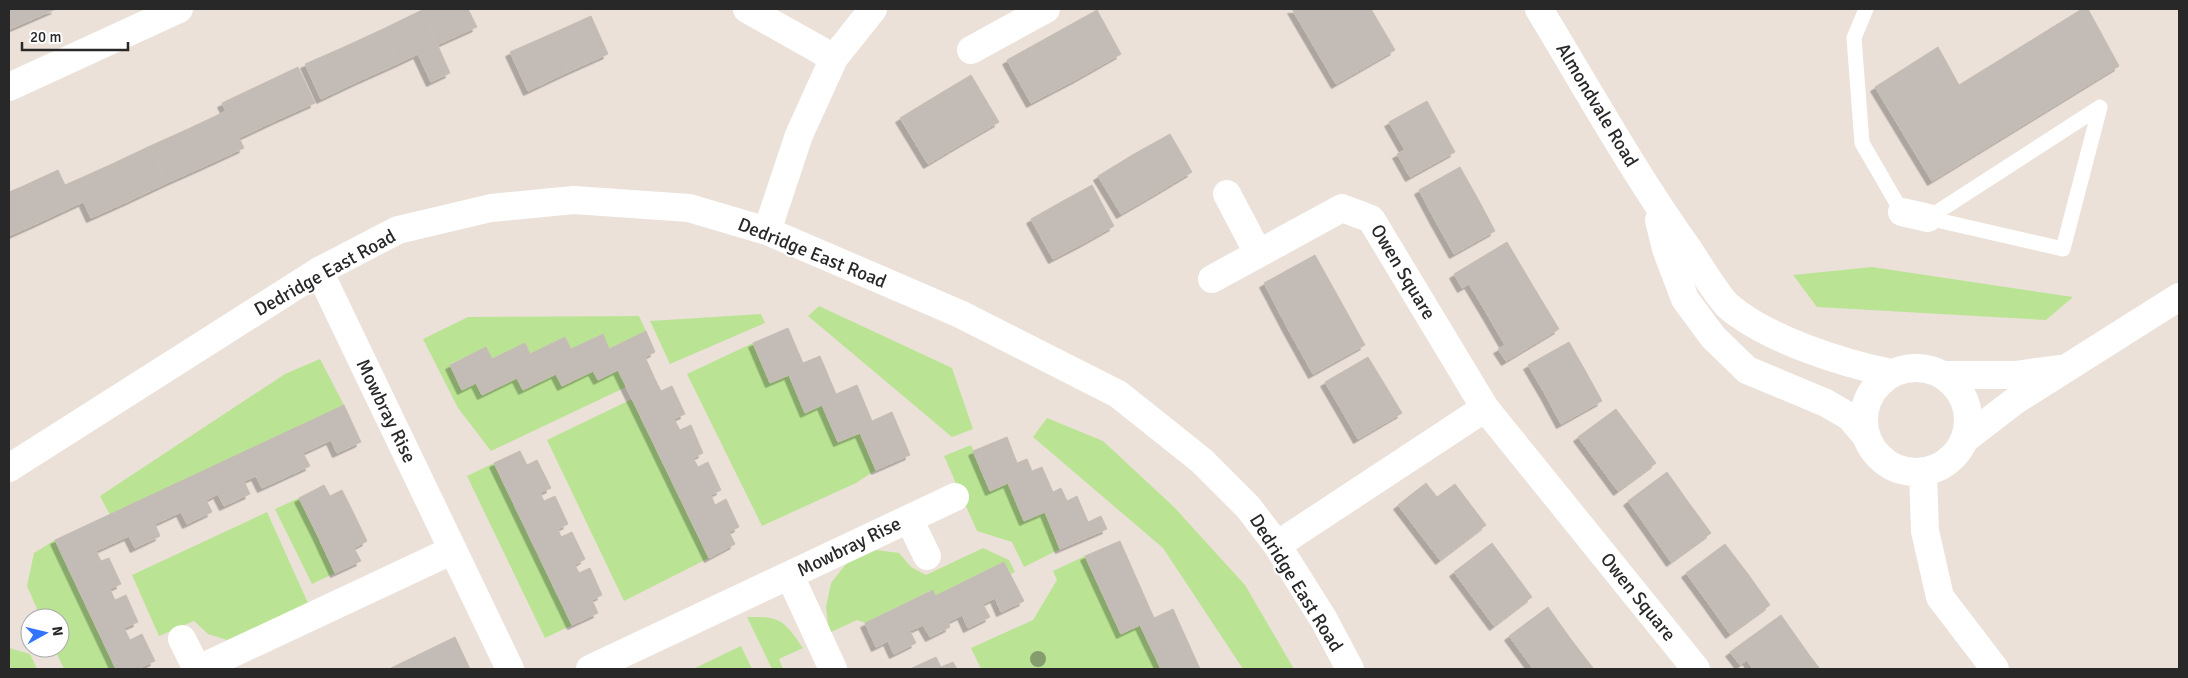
<svg xmlns="http://www.w3.org/2000/svg" width="2188" height="678" font-family="Signika,sans-serif">
  <defs>
    <filter id="shadow"><feDropShadow dx="-4.5" dy="4.5" stdDeviation="0" flood-color="#0004"/></filter>
  </defs>
  <rect width="100%" height="100%" fill="#ebe1d9"/>
  <!-- green -->
  <path fill="#bae493" d="M1872 267 2073 297 2046 320 1817 307 1793 275Z
    M819 306 952 368 973 429 952 437 808 316Z
    M761 314 765 323 670 364 650 321Z
    M639 316 646 331 609 349 602 334 571 349 565 337 530 354 525 343 492 359 485 348 450 364 462 389 476 383 482 395 517 378 523 390 556 374 562 386 593 371 598 380 618 370 626 387 491 451 458 408 423 339 468 317Z
    M753 343 770 383 789 375 822 405 838 442 860 433 876 470 856 483 762 526 687 374Z
    M320 359 344 405 110 515 100 496 285 374Z
    M632 399 709 558 624 601 547 440Z
    M1047 418 1103 441 1174 507 1245 585 1294 669H1243L1163 548 1033 437Z
    M971 445 990 490 1008 483 1045 512 1060 549 1024 567 1012 542 977 531 944 456Z
    M494 463 572 625 545 638 467 476Z
    M299 498 335 573 312 584 275 509Z
    M267 512 308 603 227 640 208 634 194 621 159 636 132 575Z
    M55 540 116 669H64L54 648H60V618H41L27 586 34 553Z
    M983 548 1009 560 1015 572 1011 574 1004 562 935 596 932 590 865 623 857 620 829 633 826 607 831 583 846 564 876 550 899 553 911 567 926 575Z
    M1085 556 1121 634 1140 625 1161 669H981L971 648 1033 620 1057 580 1053 571Z
    M747 617C781 616 784 621 803 648L779 659 783 669H772Z
    M741 646 752 669H693Z
    M9 648 30 654 37 669H9Z"/>
  <!-- building -->
  <path fill="#c3bbb6" stroke="#c6bdb3" filter="url(#shadow)" d="M9 9H56L10 29Z
    M425 9H468L477 27 437 45 422 10Z
    M1292 9H1371L1395 50 1336 84Z
    M2082 9H2088L2119 66 1932 181 1875 87 1938 47 1959 85Z
    M422 10 450 73 431 82 418 54 399 63 383 29Z
    M1097 10 1121 54 1077 79 1052 35Z
    M591 16 608 54 568 72 551 34Z
    M383 29 399 63 359 81 344 47Z
    M551 34 568 72 528 91 510 52Z
    M1052 35 1077 79 1031 103 1007 60Z
    M344 47 359 81 321 99 305 64Z
    M298 67 315 103 277 120 260 85Z
    M971 75 999 122 963 143 936 96Z
    M260 85 277 120 239 138 222 103Z
    M936 96 963 143 928 164 900 118Z
    M1427 101 1455 152 1410 177 1397 154 1405 150 1389 122Z
    M226 111 244 148 205 166 188 129Z
    M188 129 205 166 167 183 150 146Z
    M1170 134 1192 172 1157 193 1134 154Z
    M150 146 167 183 129 201 112 164Z
    M1134 154 1157 193 1121 214 1098 176Z
    M112 164 129 201 91 218 74 181Z
    M1460 167 1478 199 1436 222 1419 190Z
    M58 170 65 185 74 181 83 202 38 223 21 187Z
    M1092 185 1114 226 1084 243 1061 202Z
    M21 187 38 223 9 236V192Z
    M1478 199 1495 231 1454 254 1436 222Z
    M1061 202 1084 243 1053 259 1031 219Z
    M1507 242 1533 286 1487 314 1469 284 1462 288 1454 274Z
    M1315 255 1340 300 1288 329 1264 283Z
    M1533 286 1559 329 1506 361 1498 349 1505 345 1487 314Z
    M1340 300 1365 345 1313 374 1288 329Z
    M788 328 803 363 820 356 836 394 857 385 872 421 892 412 910 455 876 470 860 433 838 442 822 405 805 413 789 375 770 383 753 343Z
    M646 331 655 352 645 357 655 379 661 391 672 386 685 414 674 419 680 430 691 425 703 453 693 458 698 467 708 462 721 490 711 495 715 505 726 499 739 527 729 532 735 544 709 558 618 370 598 380 593 371 562 386 556 374 523 390 517 378 482 395 476 383 462 390 450 365 486 347 492 359 525 343 530 354 565 337 571 349 603 334 609 349Z
    M1569 342 1586 372 1545 394 1528 365Z
    M1368 357 1385 385 1342 411 1325 382Z
    M1586 372 1602 401 1561 424 1545 394Z
    M1385 385 1402 413 1358 439 1342 411Z
    M344 405 361 442 337 453 331 440 303 453 310 466 262 488 256 476 244 481 250 494 224 506 218 494 206 500 212 512 187 524 181 512 155 524 160 536 135 548 129 536 96 551 101 561 109 558 121 584 110 589 115 600 126 595 138 622 124 628 130 640 142 634 155 661 142 667 143 669H116L55 540Z
    M1616 409 1636 436 1598 464 1578 437Z
    M1636 436 1656 463 1618 491 1598 464Z
    M1007 437 1017 463 1027 459 1032 471 1042 467 1053 492 1061 488 1067 501 1077 496 1088 522 1101 516 1107 529 1060 549 1045 512 1024 521 1008 483 990 491 973 451Z
    M520 451 527 465 537 460 551 488 540 493 544 501 555 496 568 524 558 529 561 537 572 532 585 559 575 565 579 573 590 568 602 595 592 600 598 613 572 625 494 463Z
    M1667 472 1689 503 1650 532 1628 501Z
    M1426 483 1437 497 1455 484 1486 525 1440 560 1398 505Z
    M324 485 330 496 342 490 355 516 317 534 299 498Z
    M1689 503 1711 533 1671 562 1650 532Z
    M355 516 367 541 354 548 361 561 335 573 317 534Z
    M1120 541 1154 618 1173 609 1200 669H1161L1140 625 1121 634 1085 556Z
    M1492 543 1512 570 1474 599 1454 572Z
    M1725 544 1748 574 1708 603 1686 573Z
    M1004 562 1024 601 1001 612 995 598 983 604 990 617 968 628 962 615 948 622 950 627 930 637 923 625 910 631 916 643 894 654 888 641 876 647 865 623 933 590 935 596Z
    M1512 570 1532 597 1494 626 1474 599Z
    M1748 574 1770 605 1730 634 1708 603Z
    M1548 607 1570 638 1531 666 1509 636Z
    M1781 615 1810 656 1792 669H1753L1747 660 1740 665 1730 652Z
    M455 637 470 669H389Z
    M1570 638 1593 668 1533 669 1531 666Z
    M1810 656 1820 669H1792Z
    M936 657 941 667 953 662 957 669H910Z"/>
  <g fill="none" stroke-linecap="round" stroke-linejoin="round">
    <!-- lane -->
    <path stroke="#fff" stroke-width="15" d="M1866 9 1854 38 1862 143 1902 212
      M2100 107 2063 249 1928 218Z"/>
    <!-- street -->
    <path stroke="#fff" stroke-width="28" d="M747 9 834 58
      M971 50 1046 9
      M9 87 179 9
      M1227 194 1258 253
      M1902 212 1928 218
      M767 231 799 135 834 58 873 9
      M319 271 510 669
      M1212 279 1342 208 1371 219 1485 408 1696 669
      M1943 375H2015L2059 369
      M1964 440 2016 400 2179 297
      M909 519 927 556
      M1277 545 1485 408
      M790 576 833 669
      M182 639 197 669
      M199 669 453 550
      M590 669 955 497"/>
    <!-- secondary -->
    <path stroke="#fff" stroke-width="28" d="M1539 9C1588 90 1634 173 1689 250 1698 264 1717 295 1728 306 1767 339 1841 363 1891 373
      M1659 220 1666 249 1685 299 1713 337 1747 370 1826 403 1850 417 1866 436
      M1864 420a52 52 0 1 1 104 0a52 52 0 1 1-104 0Z
      M9 468 319 271 398 230 491 208 574 200 689 208 767 231 960 314 1118 394 1202 461 1248 507 1277 545 1324 620 1350 669
      M1923 472 1925 531 1940 597 1995 669"/>
  </g>
  <!-- trees -->
  <circle fill="#859d6e" cx="1038" cy="659" r="8"/>
  <g text-anchor="middle" dominant-baseline="central" stroke-width="4" stroke-linejoin="round" paint-order="stroke">
    <!-- street labels -->
    <g font-size="19" fill="#282828" stroke="#fff">
      <text transform="translate(1597 105) rotate(59)">Almondvale Road</text>
      <text transform="translate(812 253) rotate(22)">Dedridge East Road</text>
      <text transform="translate(1403 272) rotate(59)">Owen Square</text>
      <text transform="translate(325 273) rotate(-29)">Dedridge East Road</text>
      <text transform="translate(386 411) rotate(64)">Mowbray Rise</text>
      <text transform="translate(849 547) rotate(-26)">Mowbray Rise</text>
      <text transform="translate(1296 583) rotate(58)">Dedridge East Road</text>
      <text transform="translate(1638 597) rotate(51)">Owen Square</text>
    </g>
  </g>
  <!-- border -->
  <rect width="2188" height="678" fill="none" stroke="#282828" stroke-width="20"/>
  <!-- north arrow -->
  <g transform="translate(45 633) rotate(82)"><circle r="24" fill="#ffffff" stroke="#a9a9a9"/>
  <path d="M0-4L9 19L0 12L-9 19Z" fill="#3274ff"/>
  <text y="-8" font-size="14" font-weight="bold" text-anchor="middle" fill="#282828">N</text>
  </g>
  <!-- scale -->
  <path d="M22 42v8h106v-8" fill="none" stroke="#282828" stroke-width="2.5"/>
  <text x="30" y="42" font-size="15" fill="#282828" stroke="#ffffff" stroke-width="4" paint-order="stroke">20 m</text>
</svg>
